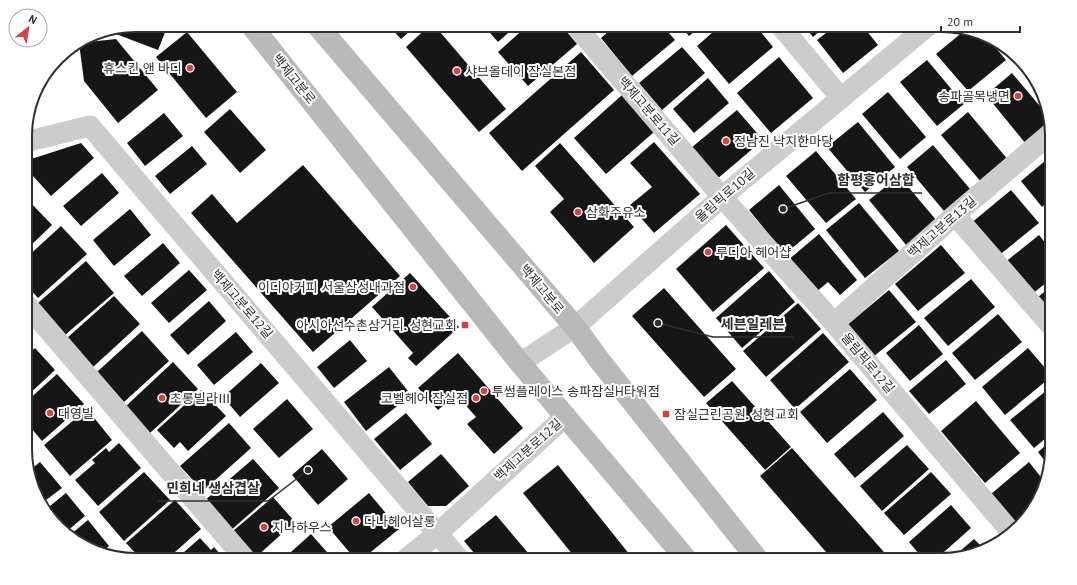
<svg xmlns="http://www.w3.org/2000/svg" width="1077" height="585" font-family="'PT Sans','Noto Sans KR',sans-serif">
  <rect width="100%" height="100%" fill="#fff"/>
  <!-- building -->
  <path fill="#161616" d="M136 25H168L158 50 108 31Z
    M388 25H417L401 39Z
    M430 25H434L506 109 479 132 406 47Z
    M483 25H517L498 42Z
    M528 25H561L577 44 528 86 498 52Z
    M616 25H662L675 40 632 76 601 38Z
    M680 25H702L689 36Z
    M721 25H755L773 47 729 84 697 46Z
    M803 25H827L813 37Z
    M836 25H862L878 45 843 73 817 40Z
    M964 31 985 35 1006 60 968 91 936 54Z
    M187 32 237 92 206 118 156 57Z
    M116 39 158 90 118 123 84 81 79 43Z
    M682 47 705 73 662 110 639 83Z
    M581 52 614 90 522 171 489 133Z
    M779 57 813 98 771 133 737 93Z
    M927 60 964 104 937 126 900 82Z
    M1012 73 1049 117 1051 122 1026 144 986 95Z
    M708 78 729 103 694 133 673 109Z
    M888 92 926 137 900 159 862 114Z
    M622 95 654 132 606 174 574 138Z
    M230 109 266 150 240 173 204 132Z
    M737 110 763 140 717 179 691 148Z
    M968 112 1009 161 982 183 941 135Z
    M164 113 183 136 145 166 127 143Z
    M858 122 895 167 865 192 827 147Z
    M654 142 700 194 654 233 630 205 652 187 630 163Z
    M81 143 94 158 51 196 25 167V161Z
    M560 143 634 227 594 263 550 212 564 199 535 166Z
    M933 145 970 189 944 211 907 167Z
    M192 146 207 164 170 194 155 176Z
    M816 151 856 199 826 223 786 176Z
    M1051 156V199L1042 207 1021 181Z
    M303 165 400 276 313 352 191 213 212 194 237 223Z
    M102 173 119 193 81 226 63 206Z
    M899 176 937 221 907 246 869 200Z
    M779 185 815 229 785 254 749 210Z
    M1011 190 1039 223 997 257 970 224Z
    M29 201 52 225 26 250 25 204Z
    M859 203 899 251 865 278 826 230Z
    M130 209 151 235 114 266 93 240Z
    M726 225 764 268 713 312 676 269Z
    M61 226 87 254 38 298 26 285V258Z
    M819 234 857 280 840 295 828 282 815 293 787 261Z
    M1039 235 1051 250 1052 278 1031 295 1004 263Z
    M163 243 180 263 142 296 124 276Z
    M941 245 965 273 918 311 895 284Z
    M86 261 114 293 65 335 38 303Z
    M189 270 207 290 169 323 151 303Z
    M769 271 795 302 742 348 716 318Z
    M410 273 459 327 416 366 408 358 413 353 372 307Z
    M971 279 995 307 948 346 924 318Z
    M1052 286V321L1034 300Z
    M664 288 736 369 704 397 632 316Z
    M889 290 916 322 873 357 846 326Z
    M114 296 140 324 93 367 67 338Z
    M209 301 226 321 188 355 170 335Z
    M798 303 821 329 766 377 743 351Z
    M998 314 1022 342 975 380 952 353Z
    M919 325 943 354 910 381 886 353Z
    M142 331 169 361 124 402 97 372Z
    M236 332 253 352 214 385 197 365Z
    M823 333 849 362 795 409 770 380Z
    M350 340 367 361 334 388 317 367Z
    M35 348 55 370 26 397V353L27 355Z
    M1028 348 1052 376 1005 415 982 387Z
    M458 353 523 428 494 454 467 424 476 417 456 394 438 410 418 388Z
    M946 360 966 384 929 414 909 391Z
    M173 362 198 389 150 433 125 407Z
    M261 363 279 383 240 417 223 397Z
    M389 367 411 395 366 431 344 402Z
    M850 369 877 400 827 443 800 412Z
    M57 374 84 404 42 441 26 422V402Z
    M732 381 791 447 765 470 706 403Z
    M1052 386V433L1034 448 1010 420Z
    M201 390 226 416 188 451 180 442 174 448 157 430Z
    M287 399 313 429 279 458 253 429Z
    M976 401 1020 453 985 483 941 431Z
    M87 409 112 440 70 476 44 445Z
    M883 412 904 436 855 478 834 454Z
    M406 413 432 444 400 470 374 439Z
    M229 423 251 448 203 491 180 466Z
    M1052 440V449L1048 465 1038 452Z
    M119 443 141 468 98 506 75 480 95 463 92 460 106 448 109 452Z
    M907 445 929 469 882 511 860 486Z
    M792 448 891 560H833L760 476Z
    M322 449 348 479 318 505 292 475Z
    M441 454 469 486 446 506H428L408 482Z
    M253 459 279 488 230 531 204 501Z
    M40 462 62 488 42 503 29 471Z
    M1029 462 1044 481 1040 498 1017 525 991 494Z
    M558 465 634 560H577L523 493Z
    M144 472 170 500 124 541 99 512Z
    M931 472 951 494 904 535 884 513Z
    M66 493 85 516 66 532 48 516 45 510Z
    M369 493 399 529 361 560H356L328 527Z
    M273 497 295 522 256 557 233 531Z
    M175 500 201 529 166 560H142L126 543Z
    M951 505 971 528 935 560H924L909 542Z
    M496 515 534 560H480L464 541Z
    M88 520 109 546 102 552 87 548 70 535Z
    M311 534 334 560H282Z
    M200 538 211 550 214 547 225 560H175Z
    M974 539 983 548 951 559Z"/>
  <g fill="none" stroke-linecap="round" stroke-linejoin="round">
    <!-- minor -->
    <path stroke="#ccc" stroke-width="21" d="M575 25 722 197 834 323 1011 532
      M780 25 841 98
      M25 142 90 126 460 560
      M955 215 1052 327
      M26 304 246 560
      M834 323 955 215 1051 133
      M520 363 575 327 722 197 929 25
      M405 560 438 533 566 416"/>
    <!-- secondary -->
    <path stroke="#b9b9b9" stroke-width="22" d="M251 25 520 363 687 560
      M317 25 575 327 600 361 758 560"/>
  </g>
  <!-- markers -->
  <g fill="#da403d" stroke="#fff" stroke-width="1.5">
    <circle cx="190" cy="68" r="4"/>
    <circle cx="457" cy="71" r="4"/>
    <circle cx="1018" cy="96" r="4"/>
    <circle cx="726" cy="141" r="4"/>
    <circle cx="578" cy="212" r="4"/>
    <circle cx="708" cy="252" r="4"/>
    <circle cx="413" cy="287" r="4"/>
    <rect x="461" y="321" width="8" height="8" rx="2"/>
    <circle cx="484" cy="391" r="4"/>
    <circle cx="162" cy="398" r="4"/>
    <circle cx="476" cy="398" r="4"/>
    <circle cx="50" cy="413" r="4"/>
    <rect x="662" y="410" width="8" height="8" rx="2"/>
    <circle cx="356" cy="521" r="4"/>
    <circle cx="264" cy="527" r="4"/>
  </g>
  <g text-anchor="middle" dominant-baseline="central" stroke-width="4" stroke-linejoin="round" paint-order="stroke">
    <!-- poi labels -->
    <g font-size="13" fill="#2f2f2f" stroke="#fff" text-anchor="start">
      <text x="182" y="68" text-anchor="end">휴스킨 앤 바디</text>
      <text x="465" y="71">샤브올데이 잠실본점</text>
      <text x="1010" y="96" text-anchor="end">송파골목냉면</text>
      <text x="734" y="141">정남진 낙지한마당</text>
      <text x="586" y="212">삼화주유소</text>
      <text x="716" y="252">루디아 헤어샵</text>
      <text x="405" y="287" text-anchor="end">이디야커피 서울삼성내과점</text>
      <text x="457" y="325" text-anchor="end">아시아선수촌삼거리. 성현교회</text>
      <text x="492" y="391">투썸플레이스 송파잠실H타워점</text>
      <text x="170" y="398">초롱빌라Ⅲ</text>
      <text x="468" y="398" text-anchor="end">코벨헤어 잠실점</text>
      <text x="58" y="413">대영빌</text>
      <text x="674" y="414">잠실근린공원. 성현교회</text>
      <text x="364" y="521">다나헤어살롱</text>
      <text x="272" y="527">지나하우스</text>
    </g>
    <!-- street labels -->
    <g font-size="13" fill="#2f2f2f" stroke="#fff">
      <text transform="translate(294 79) rotate(51)">백제고분로</text>
      <text transform="translate(649 111) rotate(49)">백제고분로11길</text>
      <text transform="translate(725 195) rotate(-41)">올림픽로10길</text>
      <text transform="translate(942 227) rotate(-41)">백제고분로13길</text>
      <text transform="translate(542 289) rotate(50)">백제고분로</text>
      <text transform="translate(242 304) rotate(49)">백제고분로12길</text>
      <text transform="translate(868 363) rotate(50)">올림픽로12길</text>
      <text transform="translate(528 450) rotate(-42)">백제고분로12길</text>
    </g>
  </g>
  <!-- crop -->
  <path d="M0 0H1077V585H0ZM136 32H941A104 104 0 0 1 1045 136V449A104 104 0 0 1 941 553H136A104 104 0 0 1 32 449V136A104 104 0 0 1 136 32Z" fill="#fff" fill-rule="evenodd"/>
  <path fill="none" stroke="#2f2f2f" stroke-width="2" d="M136 32H941A104 104 0 0 1 1045 136V449A104 104 0 0 1 941 553H136A104 104 0 0 1 32 449V136A104 104 0 0 1 136 32Z"/>
  <!-- callouts -->
  <path fill="none" stroke="#2f2f2f" stroke-width="1.5" d="M783 209L829 193H922M658 323L713 337H793M308 470L268 501H158"/>
  <g fill="#2f2f2f" stroke="#fff" stroke-width="1.5">
    <circle cx="783" cy="209" r="4"/>
    <circle cx="658" cy="323" r="4"/>
    <circle cx="308" cy="470" r="4"/>
  </g>
  <g font-size="14" text-anchor="middle" font-weight="bold" fill="#2f2f2f" stroke="#fff" stroke-width="4" stroke-linejoin="round" paint-order="stroke">
    <text x="876" y="185">함평홍어삼합</text>
    <text x="753" y="329">세븐일레븐</text>
    <text x="213" y="493">민희네 생삼겹살</text>
  </g>
  <!-- north arrow -->
  <g transform="translate(28 28) rotate(30)"><circle r="19" fill="#ffffff" stroke="#acacac"/>
  <path d="M0-3L7 15L0 10L-7 15Z" fill="#da403d"/>
  <text y="-6" font-size="11" font-weight="bold" text-anchor="middle" fill="#2f2f2f">N</text>
  </g>
  <!-- scale -->
  <path d="M941 26v6h79v-6" fill="none" stroke="#2f2f2f" stroke-width="2"/>
  <text x="947" y="26" font-size="12" fill="#2f2f2f" stroke="#ffffff" stroke-width="3" paint-order="stroke">20 m</text>
</svg>
